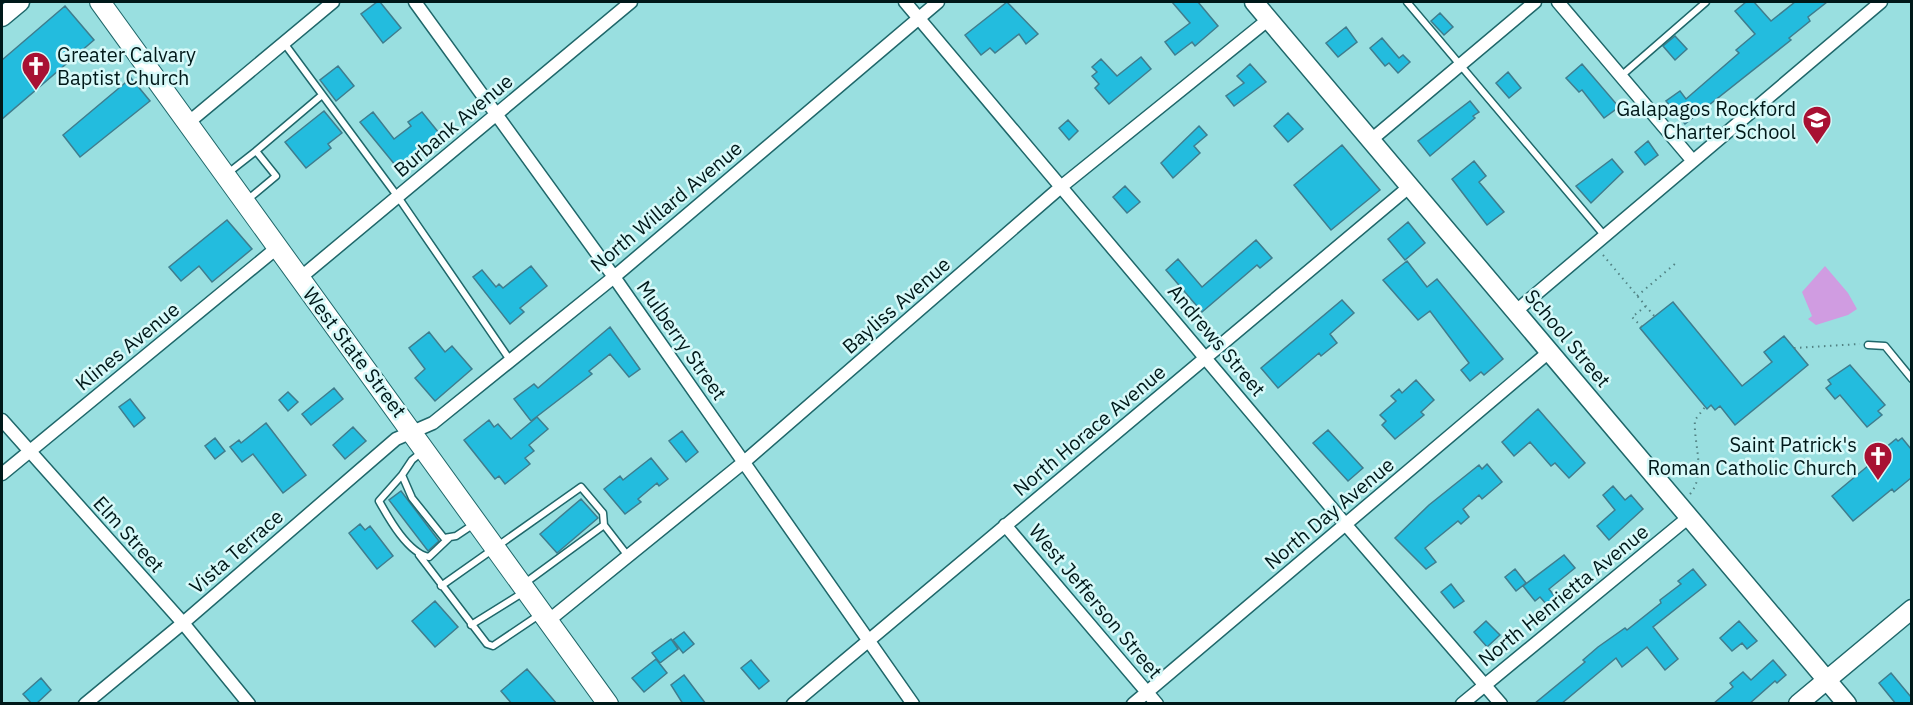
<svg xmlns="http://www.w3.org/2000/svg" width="1913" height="705" font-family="'IBM Plex Sans',sans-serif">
  <rect width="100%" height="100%" fill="#99dfe0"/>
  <!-- green -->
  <path fill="#d09ce1" d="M1825 266 1848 293 1857 309 1848 315 1816 325 1808 319 1812 316 1802 292Z"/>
  <!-- building -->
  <path fill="#23bcde" stroke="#3f7d8e" stroke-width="1.5" d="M377 2H380L401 28 383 43 361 14Z
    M1007 2 1038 34 1026 44 1019 34 995 53 990 48 981 55 965 35Z
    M1172 2H1198L1218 26 1195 46 1192 42 1175 55 1165 42 1190 23Z
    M1746 2H1754L1771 21 1795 2H1827L1808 17 1810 21 1789 38 1791 40 1685 124 1666 101 1680 91 1686 99 1739 53 1736 50 1755 34 1735 11Z
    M65 6 94 40 2 119V60Z
    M1440 13 1453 27 1444 35 1431 21Z
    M1346 27 1357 42 1338 57 1326 43Z
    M1675 36 1687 49 1675 60 1663 46Z
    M1382 38 1399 58 1403 55 1410 62 1398 73 1389 63 1385 66 1370 48Z
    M1141 57 1151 69 1109 104 1095 88 1099 84 1092 76 1097 72 1092 67 1101 59 1117 76Z
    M1250 64 1266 82 1234 106 1226 96 1244 83 1237 76Z
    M1582 64 1619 107 1604 118 1582 90 1579 92 1566 78Z
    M338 66 354 86 336 101 320 80Z
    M1508 72 1521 88 1509 98 1496 83Z
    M131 78 150 101 80 157 63 135Z
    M1470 101 1479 112 1473 116 1475 118 1430 156 1418 141Z
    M324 111 342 133 328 144 331 148 306 168 285 142Z
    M373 112 394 139 411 126 408 122 422 112 439 133 410 157 413 160 400 171 360 122Z
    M1288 113 1303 129 1288 142 1274 126Z
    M1068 120 1078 131 1069 140 1059 128Z
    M1199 126 1207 135 1194 146 1200 153 1173 178 1161 163Z
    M1648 141 1658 155 1645 165 1635 152Z
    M1342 145 1380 190 1331 230 1294 185Z
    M1612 159 1623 172 1591 203 1576 186Z
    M1474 161 1486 176 1479 182 1504 212 1487 225 1452 179Z
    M1125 186 1140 202 1127 213 1113 197Z
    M227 220 252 249 212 282 199 266 181 281 169 267Z
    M1408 222 1425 243 1405 260 1388 239Z
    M1256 240 1272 258 1260 268 1257 265 1202 312 1166 270 1178 259 1202 287Z
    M1407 261 1427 287 1437 279 1503 359 1484 375 1481 372 1470 381 1461 370 1469 363 1430 311 1418 320 1383 280Z
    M531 266 547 286 520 308 524 312 510 324 473 277 482 270 496 287 499 284 503 288Z
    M1342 300 1354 313 1330 334 1337 343 1321 356 1319 353 1278 388 1261 368Z
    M1673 302 1742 386 1772 362 1764 352 1784 336 1808 365 1735 425 1720 406 1715 410 1711 405 1707 409 1640 328Z
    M610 327 640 369 629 377 610 354 589 371 592 374 531 421 514 399 534 384 538 388Z
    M429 332 445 352 452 346 472 369 435 401 415 378 425 369 409 348Z
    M1850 365 1885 405 1878 411 1882 415 1867 427 1840 395 1835 399 1826 388 1831 384 1828 380Z
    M1416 380 1434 400 1421 412 1424 415 1395 439 1382 425 1386 421 1380 415 1396 401 1391 396 1399 389 1402 393Z
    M334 388 343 399 311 425 302 414Z
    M288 392 298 402 288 411 279 400Z
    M130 399 145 418 134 427 119 407Z
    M1538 409 1585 463 1569 478 1555 463 1551 466 1530 442 1514 456 1502 442Z
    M537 417 548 429 529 445 534 451 525 458 530 464 505 484 499 476 495 479 464 440 489 420 494 427 498 424 511 439Z
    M266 423 306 475 283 493 253 454 242 462 230 447 239 440 241 443Z
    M353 427 366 441 345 459 333 445Z
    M1328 430 1363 468 1348 481 1313 443Z
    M682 431 698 452 686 462 669 441Z
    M215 438 225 451 215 459 205 446Z
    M1902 438 1911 449V478L1894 492 1892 489 1853 521 1832 496 1869 465 1865 460 1883 446 1885 448 1896 439 1898 441Z
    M651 458 668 479 659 486 657 483 638 499 641 502 625 514 604 489 620 476 623 480Z
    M1487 464 1502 482 1482 499 1479 495 1463 509 1469 517 1461 524 1458 521 1425 548 1436 562 1426 569 1395 538 1429 505 1479 465 1482 469Z
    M1613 486 1625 500 1631 495 1643 509 1609 540 1597 526 1615 510 1603 495Z
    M401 491 439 541 428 551 389 500Z
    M581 499 598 518 557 553 540 534Z
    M360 524 365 530 370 526 393 556 377 569 349 533Z
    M1564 555 1575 568 1549 589 1556 598 1547 605 1540 597 1535 601 1523 586Z
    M1515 569 1526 583 1516 591 1505 577Z
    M1693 569 1706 585 1653 627 1678 659 1665 670 1647 647 1622 667 1616 658 1561 704H1534L1585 662 1583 660 1598 647 1625 628 1627 630 1661 603 1660 600 1681 584 1678 581Z
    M1451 584 1464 601 1454 608 1441 592Z
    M435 601 458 627 435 647 412 621Z
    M1486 621 1500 635 1487 647 1474 632Z
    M1739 621 1757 641 1747 649 1742 643 1732 651 1720 638Z
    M684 632 694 644 683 653 673 640Z
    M671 639 678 649 660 663 652 653Z
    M656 659 667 673 644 692 632 678Z
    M751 660 769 681 759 689 741 668Z
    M1773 660 1786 675 1777 683 1775 681 1749 704H1713L1733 687 1730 683 1743 672 1751 680Z
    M527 669 557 704H512L501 691Z
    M1891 673 1911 697V704H1896L1879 683Z
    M684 675 706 704H683L671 685Z
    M41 678 51 690 36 704H32L23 694Z"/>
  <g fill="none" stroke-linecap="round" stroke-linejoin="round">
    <!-- lane casing -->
    <g stroke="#1f676a" stroke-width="9">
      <path id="lane" d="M1407 2 1604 235
        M284 43 398 197 510 360
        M1621 76 1706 2
        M256 151 322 95
        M228 173 256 151 276 176 246 201
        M1868 345 1885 346 1912 379
        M423 451 412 460 402 475 412 498 444 538 456 536 474 524
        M402 475 379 501C389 519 408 553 429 557L449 538
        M419 555 487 644 493 646 539 615
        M525 583 604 525 628 556
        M441 586 581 487 603 513 604 525
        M471 625 524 592"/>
    </g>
    <!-- street casing -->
    <g stroke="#1f676a" stroke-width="15">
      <path id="street" d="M415 2 614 277 913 704
        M905 2 1346 525 1501 704
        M1558 2 1692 160
        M189 122 333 2
        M1371 140 1535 2
        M300 278 631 2
        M1516 311 1881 2
        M2 420 183 623 249 704
        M2 474 278 247
        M1005 525 1157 704
        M548 621 744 462 1062 186 1269 19
        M85 704 183 623 396 439 433 423 614 277 938 2
        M793 704 1409 187
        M1133 704 1549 352
        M1462 704 1689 517"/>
    </g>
    <!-- secondary casing -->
    <g stroke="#1f676a" stroke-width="21">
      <path id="secondary" d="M1254 2 1847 704
        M2 17 20 2
        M1798 704 1912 609"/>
    </g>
    <!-- primary casing -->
    <g stroke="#1f676a" stroke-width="22">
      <path id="primary" d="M100 2 608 704"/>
    </g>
    <!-- path -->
    <path stroke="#528283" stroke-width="2" stroke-dasharray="1.5 4.5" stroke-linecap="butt" d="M1603 255 1655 317
      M1637 296 1676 263
      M1642 327 1632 317 1646 306
      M1794 348 1860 344
      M1690 494C1707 474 1693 443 1695 420L1705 407"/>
    <!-- lane -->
    <use href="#lane" stroke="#fff" stroke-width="6"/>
    <!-- street -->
    <use href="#street" stroke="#fff" stroke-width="12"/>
    <!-- secondary -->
    <use href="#secondary" stroke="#fff" stroke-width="18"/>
    <!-- primary -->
    <use href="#primary" stroke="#fff" stroke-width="20"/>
  </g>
  <!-- icons -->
  <defs>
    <g id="church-pin" transform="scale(1.5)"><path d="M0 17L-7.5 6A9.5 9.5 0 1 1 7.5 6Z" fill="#a81133" stroke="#d7f9f9"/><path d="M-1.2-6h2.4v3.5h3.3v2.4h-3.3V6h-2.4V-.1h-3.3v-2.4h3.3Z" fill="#fff"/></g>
    <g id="school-pin" transform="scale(1.5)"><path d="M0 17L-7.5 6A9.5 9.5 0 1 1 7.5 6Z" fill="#a81133" stroke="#d7f9f9"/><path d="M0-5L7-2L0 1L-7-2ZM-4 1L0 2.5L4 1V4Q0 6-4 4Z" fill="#fff"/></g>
  </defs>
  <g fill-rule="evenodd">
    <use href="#church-pin" x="36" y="66"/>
    <use href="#school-pin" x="1817" y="120"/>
    <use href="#church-pin" x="1878" y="456"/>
  </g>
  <g text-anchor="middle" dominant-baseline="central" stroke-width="5" stroke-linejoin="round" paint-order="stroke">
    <!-- poi labels -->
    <g font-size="20" fill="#001819" stroke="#d7f9f9" text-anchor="end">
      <text x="57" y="54" text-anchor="start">Greater Calvary<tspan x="57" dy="23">Baptist Church</tspan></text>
      <text x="1796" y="108">Galapagos Rockford<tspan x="1796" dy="23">Charter School</tspan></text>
      <text x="1857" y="444">Saint Patrick's<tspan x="1857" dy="23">Roman Catholic Church</tspan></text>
    </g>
    <!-- street labels -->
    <g font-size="20" fill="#001819" stroke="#d7f9f9">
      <text transform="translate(453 125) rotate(-40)">Burbank Avenue</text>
      <text transform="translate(666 206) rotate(-40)">North Willard Avenue</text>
      <text transform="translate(896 305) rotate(-41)">Bayliss Avenue</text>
      <text transform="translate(1568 338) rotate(50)">School Street</text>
      <text transform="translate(682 340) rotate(55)">Mulberry Street</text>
      <text transform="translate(1217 340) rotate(50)">Andrews Street</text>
      <text transform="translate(127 346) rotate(-39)">Klines Avenue</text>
      <text transform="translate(355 352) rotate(53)">West State Street</text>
      <text transform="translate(1089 430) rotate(-40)">North Horace Avenue</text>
      <text transform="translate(1329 513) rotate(-40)">North Day Avenue</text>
      <text transform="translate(129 534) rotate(48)">Elm Street</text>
      <text transform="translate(236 551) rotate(-41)">Vista Terrace</text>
      <text transform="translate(1563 595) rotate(-39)">North Henrietta Avenue</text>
      <text transform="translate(1096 601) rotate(50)">West Jefferson Street</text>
    </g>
  </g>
  <!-- border -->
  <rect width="1913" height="705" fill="none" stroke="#001819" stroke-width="6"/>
</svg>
